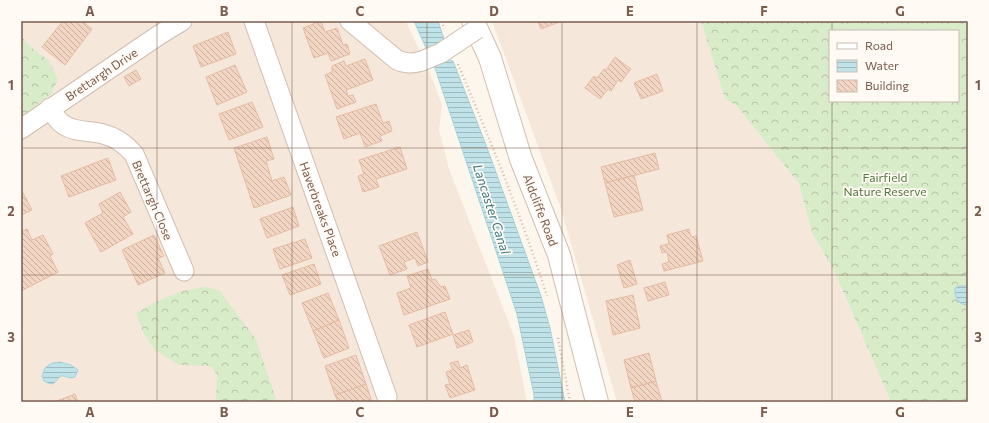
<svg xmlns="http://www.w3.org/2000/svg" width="989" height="423" font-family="Commissioner,sans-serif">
  <defs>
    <pattern id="forest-crowns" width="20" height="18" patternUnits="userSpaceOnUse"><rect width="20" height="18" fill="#d8ecc9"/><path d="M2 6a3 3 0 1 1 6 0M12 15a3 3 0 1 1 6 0" fill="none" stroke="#b4c2a5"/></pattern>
    <pattern id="water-rules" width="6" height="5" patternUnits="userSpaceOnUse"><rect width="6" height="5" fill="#bfe3e8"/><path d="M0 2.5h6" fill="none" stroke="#a0bbbe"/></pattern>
    <pattern id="building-back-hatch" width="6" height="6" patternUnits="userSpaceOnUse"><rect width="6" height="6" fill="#f3d5c3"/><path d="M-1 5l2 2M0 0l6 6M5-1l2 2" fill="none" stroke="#cab0a1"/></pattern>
  </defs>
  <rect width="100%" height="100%" fill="#fdf6ec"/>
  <!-- residential -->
  <path fill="#f5e8da" d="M21 21H406L429 71 442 105 439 130 449 169 514 336 527 402H21Z
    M492 21H701L725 99 737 106 799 184 812 233 835 273 891 402H617L561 209Z"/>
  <!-- forest -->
  <path fill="url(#forest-crowns)" fill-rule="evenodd" d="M701 21H968V402H891L835 273 812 233 799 184 737 106 725 99ZM830 31H958V101H830Z
    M23 38 32 48 49 61 58 80 51 94 21 117V42Z
    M205 287 219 290 256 339 277 402H216L217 374 210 366 179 365 155 350 144 334 136 313 160 300 182 291Z"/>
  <!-- water -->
  <path fill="url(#water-rules)" stroke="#a5d3da" d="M414 21H438L445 42 448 59 453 61 486 145 541 296 550 328 565 402H534V395L517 314 435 68Z
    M960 286H968V305C958 305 954 297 955 288Z
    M60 362 71 365 78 370 75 377 71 378C68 378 64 375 61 376 54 380 57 388 44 381L42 376 45 368 52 363Z"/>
  <!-- building -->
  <path fill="url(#building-back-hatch)" stroke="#e6bba3" d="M63 21H82L92 29 65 65 42 47Z
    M313 21H321L325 32 337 28 343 45 347 44 350 54 331 61 328 53 314 58 303 28 314 24Z
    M538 21H559V22L541 29Z
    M228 32 236 54 201 67 193 46Z
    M615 57 631 69 621 82 618 80 611 91 608 89 600 99 585 88 594 76 597 78 604 69 606 70Z
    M365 59 373 80 346 90 348 96 353 95 356 102 337 109 325 75 332 72V66L344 61 346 66Z
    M235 65 247 92 217 105 206 77Z
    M136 70 141 79 129 86 124 77Z
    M657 74 663 91 641 99 634 83Z
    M252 102 263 127 229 140 219 114Z
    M376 104 383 123 389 121 392 131 380 136 382 141 365 147 360 133 344 139 336 117Z
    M267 137 274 159 266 161 272 181 284 177 291 195 254 208 234 148Z
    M400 147 407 169 376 179 379 187 363 192 358 176 364 174 359 160Z
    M655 153 659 169 605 183 601 167Z
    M108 158 116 180 69 197 61 176Z
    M634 175 643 210 614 217 605 183Z
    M21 189 32 210 21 215Z
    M120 192 131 212 123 217 133 234 101 252 85 223 103 213 99 204Z
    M293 207 299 226 267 238 260 219Z
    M27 229 32 240 43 235 53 254 50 256 58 272 21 291V232Z
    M689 229 691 237 696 236 703 261 664 271 662 264 669 262 667 252 662 253 660 246 669 244 667 235Z
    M417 232 428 262 418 266 415 258 404 262 407 269 390 275 379 246Z
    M154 235 164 256 158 258 165 273 138 285 122 250Z
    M305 239 312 258 280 269 273 249Z
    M630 260 637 284 624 288 617 265Z
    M314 264 321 284 290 295 282 275Z
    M428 269 432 280 435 279 441 287 445 286 450 299 404 315 397 293 411 288 407 276Z
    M665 282 669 295 648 301 644 288Z
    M328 293 339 320 313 331 302 303Z
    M633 295 640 328 613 335 606 301Z
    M445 312 453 334 417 347 409 325Z
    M339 320 349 348 324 358 313 331Z
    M469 330 473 342 457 348 453 335Z
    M649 353 656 381 631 388 624 360Z
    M356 355 366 384 335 395 325 366Z
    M458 361 460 368 467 365 475 390 450 398 445 385 450 384 446 372 453 370 450 363Z
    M656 381 662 402H635L631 388Z
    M366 384 372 402H338L335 395Z
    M75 394 78 402H54Z"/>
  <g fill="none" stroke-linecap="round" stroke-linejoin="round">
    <!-- minor casing -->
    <g stroke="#d1beb0" stroke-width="21">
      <path id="minor" d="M254 21 387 397
        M350 21 397 60C406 64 413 64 422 61
        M50 108C54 114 58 122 64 125 76 133 90 130 103 134 116 137 126 145 134 154L184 271
        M21 129 159 35 182 21"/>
    </g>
    <!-- tertiary casing -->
    <g stroke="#d1beb0" stroke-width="24">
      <path id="tertiary" d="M473 21 490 58 521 159 559 255 597 402"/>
    </g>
    <!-- path -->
    <path stroke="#d9b8a5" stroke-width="2.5" stroke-dasharray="1 3" stroke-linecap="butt" d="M442 21 444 29
      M458 64C490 140 522 217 547 296
      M558 338 570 402"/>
    <!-- minor -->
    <use href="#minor" stroke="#fff" stroke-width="19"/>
    <!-- tertiary -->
    <use href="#tertiary" stroke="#fff" stroke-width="22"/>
    <!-- minor-bridge casing -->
    <g stroke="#d1beb0" stroke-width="21" stroke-linecap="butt">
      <path id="minor-bridge" d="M422 61 441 53 477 29"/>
    </g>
    <!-- minor-bridge -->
    <use href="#minor-bridge" stroke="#fff" stroke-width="19"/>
  </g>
  <!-- grid -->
  <path fill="none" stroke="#7a5c4d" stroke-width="1" stroke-opacity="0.55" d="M157 21V402M292 21V402M427 21V402M562 21V402M697 21V402M832 21V31M832 101V402M21 148H968M21 275H968"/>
  <g text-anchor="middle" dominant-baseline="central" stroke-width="3.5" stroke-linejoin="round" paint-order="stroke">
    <!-- street labels -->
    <g font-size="12" fill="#7a5c4d" stroke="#fffaf3">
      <text transform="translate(101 74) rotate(-34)">Brettargh Drive</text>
      <text transform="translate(153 200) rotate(67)">Brettargh Close</text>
      <text transform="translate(321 209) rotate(70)">Haverbreaks Place</text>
      <text transform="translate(541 210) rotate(69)">Aldcliffe Road</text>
    </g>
    <!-- park labels -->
    <g font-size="12" fill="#537a41" stroke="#fffaf3">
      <text x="885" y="177">Fairfield<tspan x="885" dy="14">Nature Reserve</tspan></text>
    </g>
    <!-- water labels -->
    <g font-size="13" font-style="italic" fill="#437c86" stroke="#fffaf3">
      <text transform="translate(492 209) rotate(72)">Lancaster Canal</text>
    </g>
  </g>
  <!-- border -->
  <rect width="989" height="423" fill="none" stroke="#fffaf3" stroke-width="44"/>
  <!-- legend -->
  <rect x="829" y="30" width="130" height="72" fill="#fffaf3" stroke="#cabbb1"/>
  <rect x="837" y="43" width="20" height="6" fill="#ffffff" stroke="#cabbb1"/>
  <text x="865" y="50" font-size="12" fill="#7a5c4d">Road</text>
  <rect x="837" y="60" width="20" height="12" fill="url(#water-rules)" stroke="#cabbb1"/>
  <text x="865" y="70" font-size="12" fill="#7a5c4d">Water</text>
  <rect x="837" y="80" width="20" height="12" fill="url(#building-back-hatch)" stroke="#cabbb1"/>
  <text x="865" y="90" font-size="12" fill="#7a5c4d">Building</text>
  <rect x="22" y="22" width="945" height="379" fill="none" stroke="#7a5c4d" stroke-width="1.5"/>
  <g font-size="13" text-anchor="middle" font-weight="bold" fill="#7a5c4d">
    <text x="90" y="16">A</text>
    <text x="224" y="16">B</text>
    <text x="360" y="16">C</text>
    <text x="494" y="16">D</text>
    <text x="630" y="16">E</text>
    <text x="764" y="16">F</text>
    <text x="900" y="16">G</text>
    <text x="11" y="90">1</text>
    <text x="978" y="90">1</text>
    <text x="11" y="216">2</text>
    <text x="978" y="216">2</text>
    <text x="11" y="342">3</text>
    <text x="978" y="342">3</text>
    <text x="90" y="417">A</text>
    <text x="224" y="417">B</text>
    <text x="360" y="417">C</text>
    <text x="494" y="417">D</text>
    <text x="630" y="417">E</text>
    <text x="764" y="417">F</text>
    <text x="900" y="417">G</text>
  </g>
</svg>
